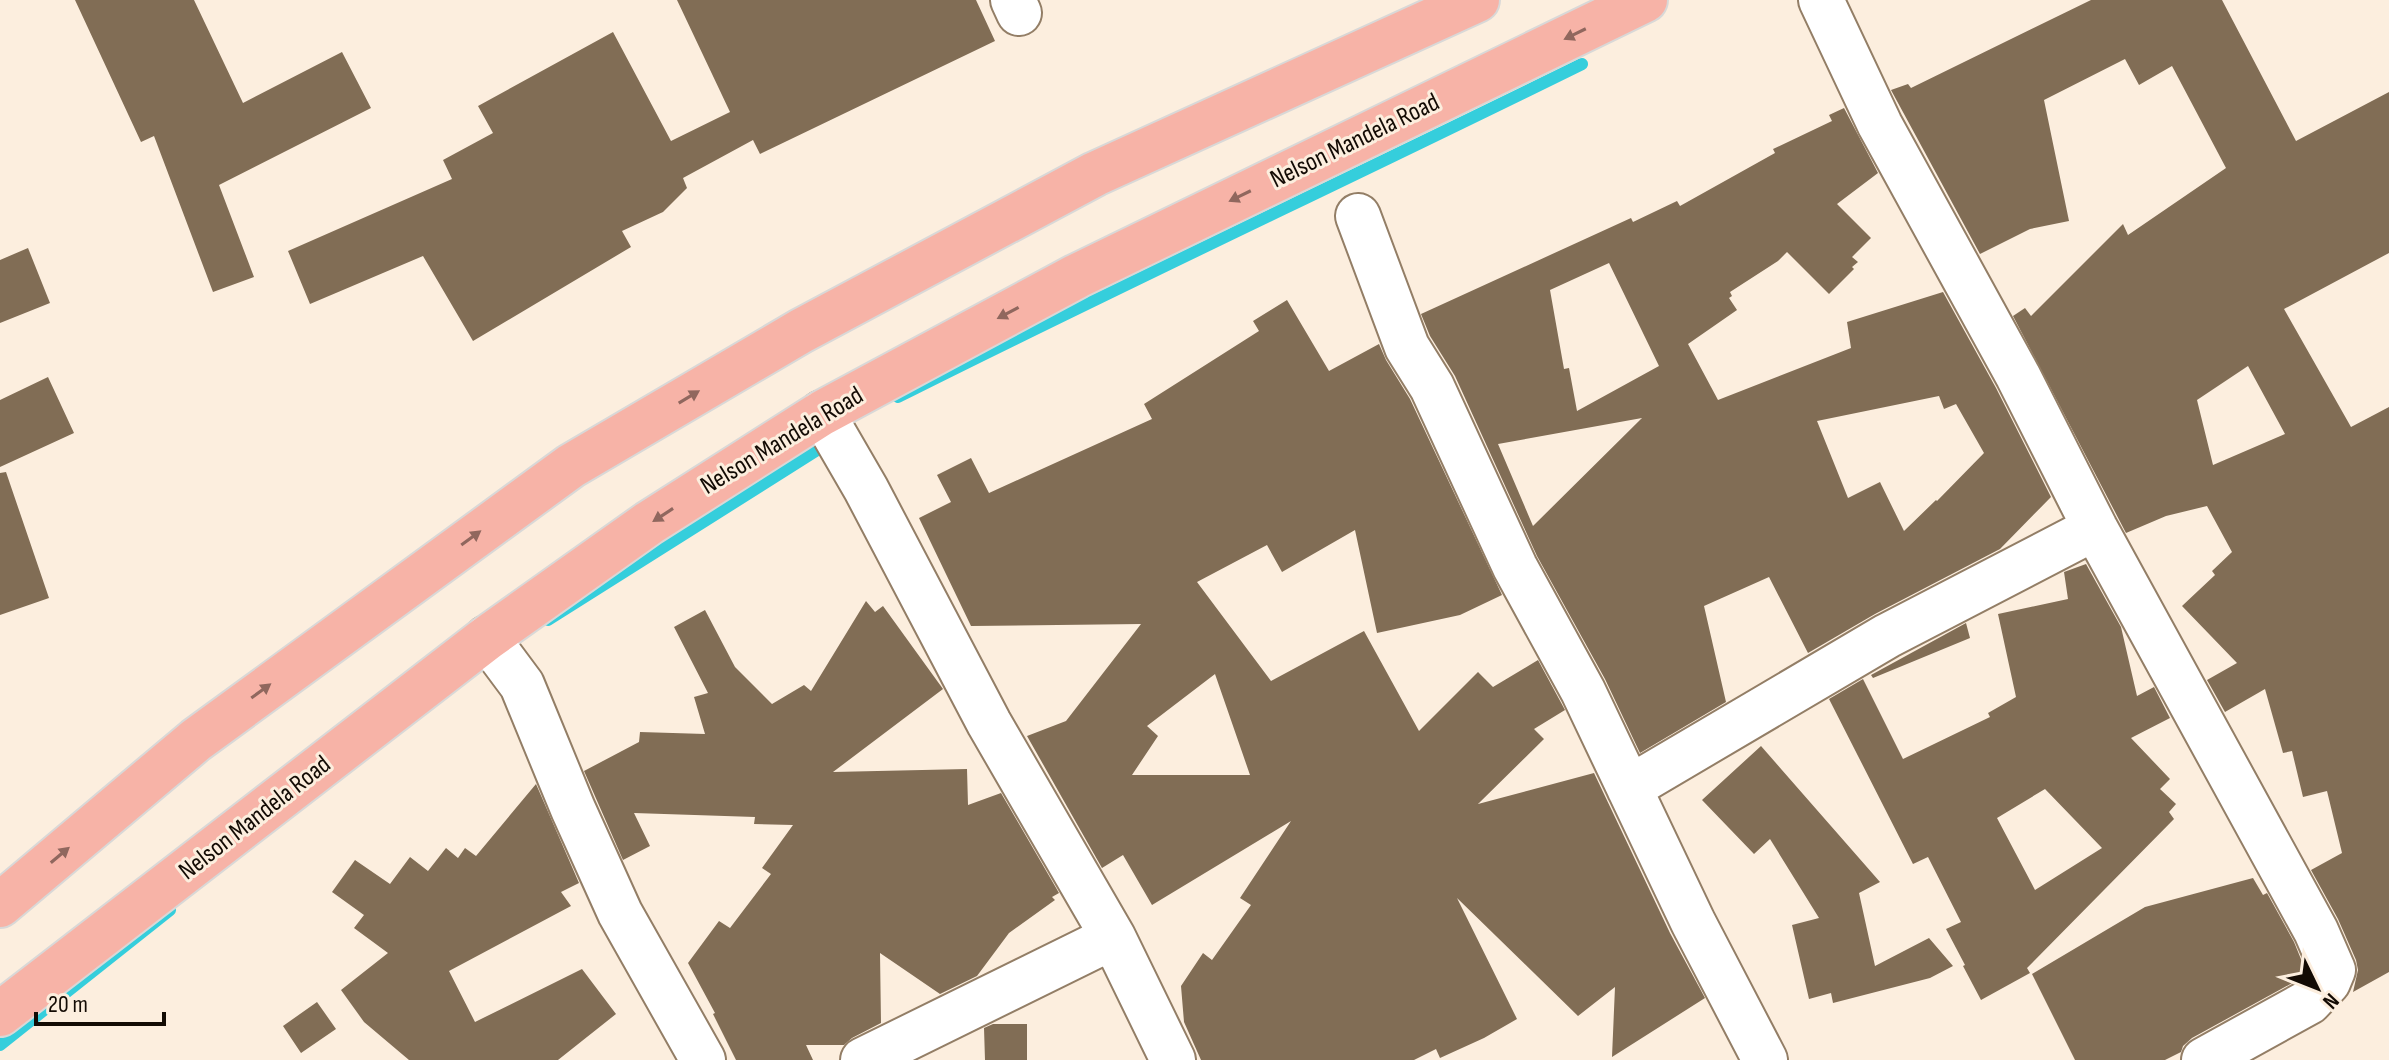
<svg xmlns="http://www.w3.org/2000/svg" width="2389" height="1060" font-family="'Sofia Sans Condensed',sans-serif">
  <rect width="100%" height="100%" fill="#fceede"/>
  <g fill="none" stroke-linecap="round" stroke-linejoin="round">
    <!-- stream -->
    <path stroke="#35cedc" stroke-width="12" d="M898 397C1125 283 1355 176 1582 64
      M548 620 830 442
      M0 1045 170 910"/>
  </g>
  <!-- building -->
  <path fill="#816d55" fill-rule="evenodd" d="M75 0H194L243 103 342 52 371 108 219 185 254 277 213 292 154 136 141 142Z
    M677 0H976L995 41 760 154 753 140 683 178 687 188 663 212 622 231 631 247 473 341 423 256 310 304 288 251 452 179 443 160 493 133 478 106 613 32 671 141 730 112Z
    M2091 0H2222L2296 141 2389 92V253L2284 309 2351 427 2389 407V972L2353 992 2358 970 2356 960 2338 919 2311 870 2342 853 2327 791 2303 797 2292 751 2283 753 2265 689 2225 712 2207 680 2237 663 2182 606 2215 575 2212 571 2232 552 2207 506 2166 516 2126 533 2013 316 2025 308 2031 316 2123 224 2128 235 2226 168 2172 66 2139 85 2125 59 2044 100 2069 221 2030 229 1980 254 1891 90 1908 84 1911 88ZM2248 366 2285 434 2213 465 2197 400Z
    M1844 108 1878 173 1837 204 1871 238 1852 257 1858 262 1852 267 1854 269 1829 294 1787 252 1778 261 1730 292 1732 296 1729 298 1737 310 1688 344 1718 400 1851 348 1847 322 1943 292 1996 388 2051 497 2000 549 1875 614 1808 653 1769 577 1704 606 1726 702 1640 753 1605 679 1537 556 1455 376 1430 336 1421 314 1631 218 1633 222 1677 201 1680 206 1775 153 1773 149 1832 121 1829 115ZM1609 263 1659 366 1577 411 1569 368 1564 369 1550 290ZM1939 396 1944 409 1956 404 1984 453 1937 501 1936 500 1904 531 1880 482 1848 498 1817 421ZM1642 418 1533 526 1498 444Z
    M28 248 50 303 0 323V260Z
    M1287 300 1329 371 1379 344 1386 360 1410 399 1502 595 1460 615 1377 633 1355 530 1282 572 1267 545 1197 582 1271 681 1364 631 1419 731 1478 672 1493 687 1538 660 1565 710 1534 729 1544 739 1478 804 1594 773 1670 933 1705 998 1612 1057 1615 987 1578 1016 1457 898 1517 1019 1484 1038 1440 1058 1436 1049 1414 1060H1201L1184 1022 1181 986 1203 953 1212 960 1251 905 1240 898 1291 821 1152 905 1123 855 1102 868 1027 736 1066 721 1141 624 971 626 919 518 951 502 937 475 971 458 989 493 1152 419 1144 404 1259 331 1253 321ZM1215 674 1250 775H1132L1158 736 1147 726Z
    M48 377 74 433 0 467V400Z
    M6 472 49 598 0 615V473Z
    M2086 564 2121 627 2137 696 2154 687 2170 718 2131 738 2170 779 2160 789 2176 804 2169 812 2174 819 2027 968 2030 973 1981 1000 1963 966 1965 965 1946 929 1961 922 1928 857 1913 864 1829 699 1863 679 1903 759 1990 717 1988 713 2016 697 1998 614 2068 599 2064 572ZM2045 789 2102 848 2035 890 1997 818Z
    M866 601 875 612 883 606 943 689 833 772 967 769 968 805 1001 793 1059 893 1052 897 1055 900 1009 933 977 976 940 994 880 953 881 1023 852 1038 844 1045H806L813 1060H736L713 1014 715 1013 688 963 719 921 730 928 771 874 762 868 793 825 754 824 755 817 634 813 650 846 623 860 584 771 639 742 640 732 705 734 694 697 708 693 674 627 705 610 735 667 772 704 804 685 811 691Z
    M1966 623 1970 638 1873 678 1871 675Z
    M1761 746 1880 882 1859 893 1875 966 1929 938 1953 966 1930 978 1833 1003 1831 993 1809 999 1792 925 1819 918 1770 839 1754 854 1702 800Z
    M536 784 579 883 561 892 571 906 449 971 475 1022 582 969 616 1014 558 1060H409L364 1022 341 990 388 953 354 928 364 915 332 892 355 860 390 884 410 857 428 871 446 848 458 858 465 848 476 856Z
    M2253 878 2263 895 2267 893 2294 942 2305 969 2294 982 2192 1038 2183 1046 2181 1052 2165 1060H2075L2032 974 2145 907Z
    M317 1002 336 1029 301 1053 283 1026Z
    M993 1024H1027V1060H985L984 1028Z"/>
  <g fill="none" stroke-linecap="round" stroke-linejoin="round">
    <!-- minor casing -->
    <g stroke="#937e66" stroke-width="48">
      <path id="minor" d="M1013 0 1019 13
        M1821 0 1880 125 2018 376 2095 528 2316 931 2333 970 2328 982 2309 1002 2204 1060
        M1358 216 1407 347 1432 387 1515 567 1583 691 1693 922 1765 1060
        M822 413 866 489 989 723 1113 937 1173 1060
        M487 638 522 685 573 809 620 913 703 1060
        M1629 788 1887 636 2095 528
        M863 1060 1113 937"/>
    </g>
    <!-- primary casing -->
    <g stroke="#d9d8d7" stroke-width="48">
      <path id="primary" d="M0 905 196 740 571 466 801 331 1095 174 1477 0
        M0 1014 487 638 649 523 822 413 1077 276 1645 0"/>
    </g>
    <!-- minor -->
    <use href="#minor" stroke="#fff" stroke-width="44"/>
    <!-- primary -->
    <use href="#primary" stroke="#f7b3a7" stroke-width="44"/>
  </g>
  <!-- one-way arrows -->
  <defs><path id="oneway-solid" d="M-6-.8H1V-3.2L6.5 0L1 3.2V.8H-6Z" transform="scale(2)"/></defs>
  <g fill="#90675e">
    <use href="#oneway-solid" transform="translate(1575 34) rotate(154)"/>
    <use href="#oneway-solid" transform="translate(1240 196) rotate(154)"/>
    <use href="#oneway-solid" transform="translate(1008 313) rotate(152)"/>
    <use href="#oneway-solid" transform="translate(689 397) rotate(-31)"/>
    <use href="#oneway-solid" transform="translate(663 515) rotate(147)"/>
    <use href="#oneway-solid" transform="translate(471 538) rotate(-36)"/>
    <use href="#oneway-solid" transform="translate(261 691) rotate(-36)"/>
    <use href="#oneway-solid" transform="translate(60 855) rotate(-40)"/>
  </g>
  <g text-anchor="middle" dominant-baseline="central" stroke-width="6" stroke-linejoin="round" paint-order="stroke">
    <!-- street labels -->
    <g font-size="26" fill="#130b04" stroke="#fceede">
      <text transform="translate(1355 141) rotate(-26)">Nelson Mandela Road</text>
      <text transform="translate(782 441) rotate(-31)">Nelson Mandela Road</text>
      <text transform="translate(255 818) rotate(-38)">Nelson Mandela Road</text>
    </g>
  </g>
  <!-- north arrow -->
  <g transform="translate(2317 988) rotate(133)" stroke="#fceede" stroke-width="6" paint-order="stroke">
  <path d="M0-6L14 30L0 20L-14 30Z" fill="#130b04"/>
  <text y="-12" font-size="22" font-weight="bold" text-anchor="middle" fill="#130b04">N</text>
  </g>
  <!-- scale -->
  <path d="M36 1012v12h128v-12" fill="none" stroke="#130b04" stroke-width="4"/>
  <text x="48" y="1012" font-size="24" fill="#130b04" stroke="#fceede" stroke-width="6" paint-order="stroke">20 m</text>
</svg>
